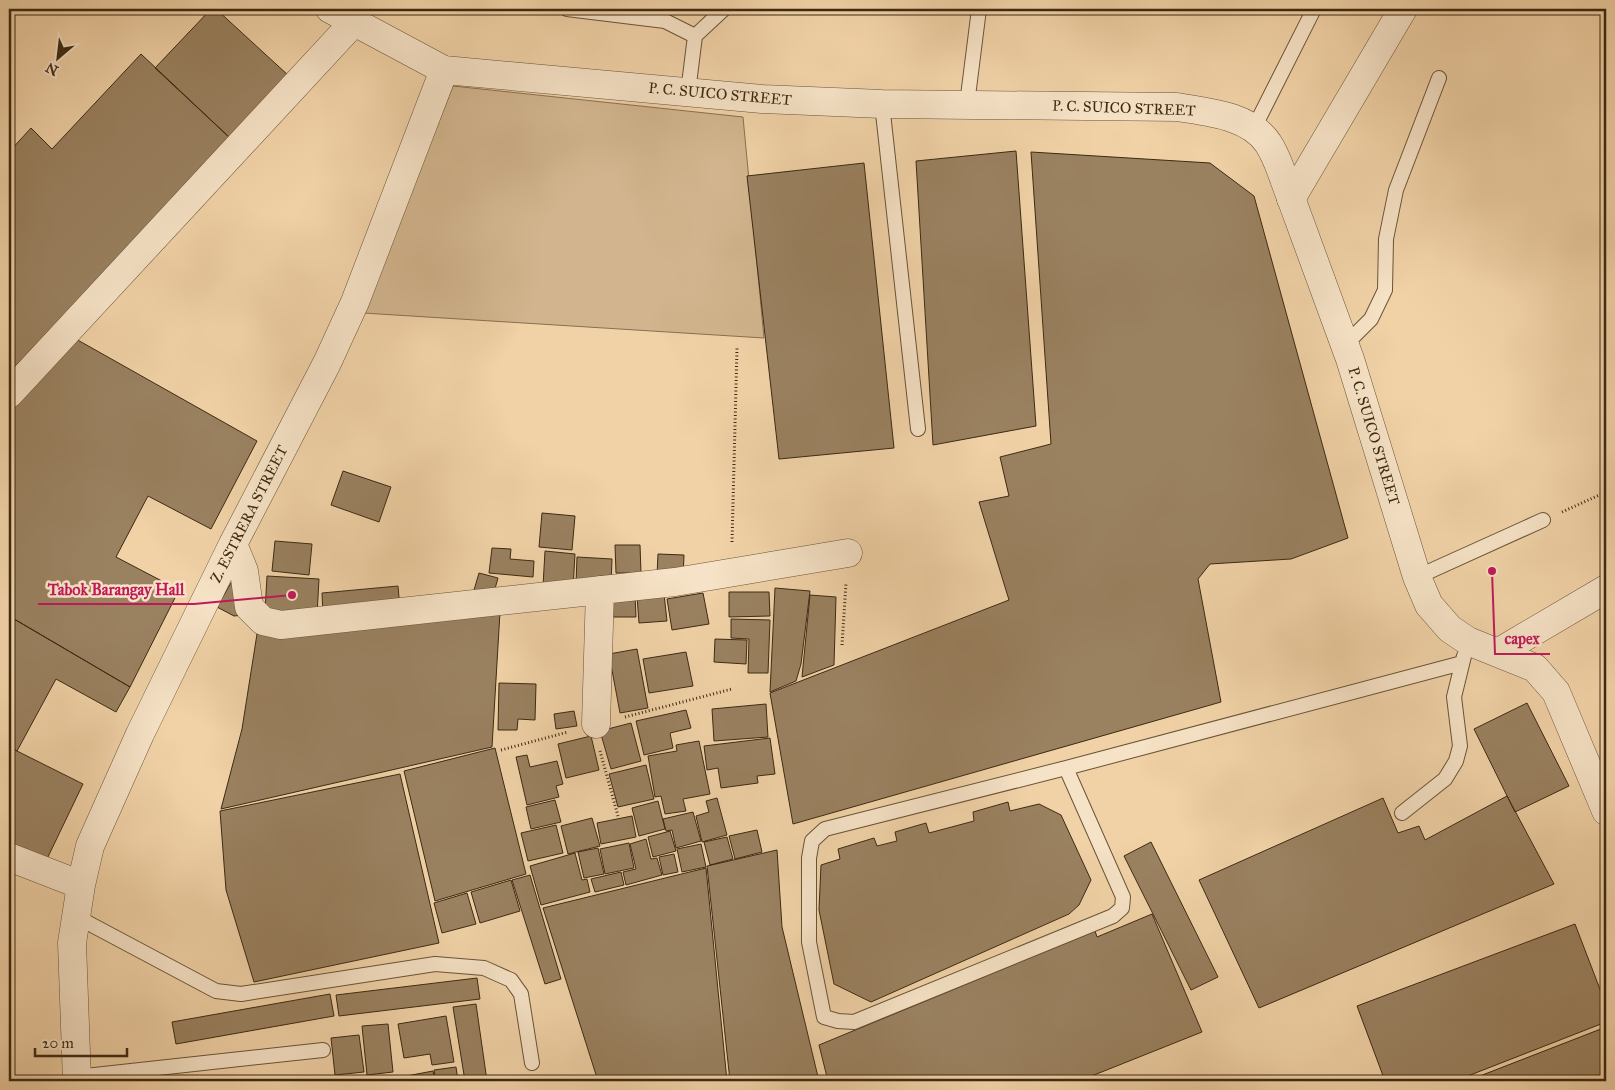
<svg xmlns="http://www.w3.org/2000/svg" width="1615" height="1090" font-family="'IM FELL Great Primer',serif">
  <rect width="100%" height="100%" fill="#f1d2a7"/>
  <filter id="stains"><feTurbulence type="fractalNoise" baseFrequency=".004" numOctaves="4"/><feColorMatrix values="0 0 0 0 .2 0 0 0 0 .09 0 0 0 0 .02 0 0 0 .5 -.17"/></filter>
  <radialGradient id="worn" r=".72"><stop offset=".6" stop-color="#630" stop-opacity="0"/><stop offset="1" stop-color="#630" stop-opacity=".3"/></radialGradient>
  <!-- green -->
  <path fill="#d2b58e" stroke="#877050" d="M453 86 743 117 764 338 363 313Z"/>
  <!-- building -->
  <path fill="#9a8160" stroke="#3c2a13" d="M211 9H216L289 76 230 138 155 68Z
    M141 54 230 138 9 373V152L31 128 52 149Z
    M1016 151 1036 426 933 445 916 161Z
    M1031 152 1210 163 1254 196 1348 538 1291 559 1210 564 1198 579 1221 702 793 824 770 693 1009 600 979 502 1009 496 1000 457 1051 444Z
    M864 163 894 448 779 459 747 176Z
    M67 334 257 441 211 529 148 496 116 557 179 590 130 687 9 616V396Z
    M343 471 391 487 379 522 331 505Z
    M542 513 575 516 572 550 539 547Z
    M275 541 312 544 309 575 272 571Z
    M615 545H640L641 573H616Z
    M492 548 511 549 510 559 534 561 533 577 489 573Z
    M545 551 575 554 573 589 543 586Z
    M658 554 684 555 683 578 657 576Z
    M577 557 612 559 611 586 576 584Z
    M479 573 498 578 493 596 474 590Z
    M235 576 244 615 234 616 217 607Z
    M267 576 319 579 317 615 265 612Z
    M398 586 400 609 323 616 322 593Z
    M775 588 810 591 801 664 796 681 770 692Z
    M729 592H769L770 616 729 617Z
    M703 593 709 624 672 630 667 599Z
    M664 594 667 621 639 623 637 596Z
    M635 595 636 617H613V596Z
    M810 595 836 597 834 665 802 677Z
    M500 612 492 747 221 809 242 729 257 634Z
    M9 616 130 687 116 712 56 679 17 751 9 747Z
    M731 619 770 620 768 673H748L749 639 731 638Z
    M715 639 747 640 746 664 714 662Z
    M637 649 648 708 620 713 609 654Z
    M686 652 693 686 649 693 643 659Z
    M499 683 536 684 535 720 518 719 517 730H498Z
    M1527 703 1569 786 1515 812 1474 729Z
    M766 704 768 737 714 741 712 709Z
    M686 710 691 728 670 733 673 748 644 755 636 721Z
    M574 711 577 726 556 729 554 714Z
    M631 723 641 761 611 769 600 731Z
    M591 736 599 770 566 778 558 744Z
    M770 738 775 774 757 776 758 783 721 788 718 768 707 770 704 746Z
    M699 741 710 794 683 799 686 811 665 814 661 796 655 797 648 756 677 751 676 745Z
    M9 747 83 784 46 861 9 848Z
    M495 748 526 874 435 901 404 771Z
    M527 755 530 767 557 761 563 784 556 786 559 797 527 805 516 757Z
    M646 765 654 799 618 807 609 774Z
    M400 774 439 943 254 982 226 890 220 811Z
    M1507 796 1554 884 1259 1008 1199 880 1383 798 1398 833 1419 826 1425 840Z
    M717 798 727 835 702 842 696 816 709 812 706 801Z
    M555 800 561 822 531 829 526 807Z
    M658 801 665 829 639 836 632 808Z
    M1008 802 1010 811 1039 804 1061 815 1091 880 1079 905 1069 914 871 1002 834 984 819 910 821 865 840 859 838 849 874 838 877 846 897 841 895 832 926 823 929 833 974 821 973 812Z
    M693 812 701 841 676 848 672 830 666 831 663 819Z
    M632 816 636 837 601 844 597 823Z
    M592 818 600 846 568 854 561 826Z
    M556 825 563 853 528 861 521 833Z
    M757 830 762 852 735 859 729 836Z
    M670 831 676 851 653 857 648 837Z
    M727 837 733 859 710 865 704 842Z
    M646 839 651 859 657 858 662 875 626 885 623 872 636 869 630 844Z
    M1151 842 1218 977 1191 990 1124 856Z
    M629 843 634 868 605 874 600 849Z
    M701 844 706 867 682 872 677 849Z
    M598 848 604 874 584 878 578 852Z
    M777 850 782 927 819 1081H730L707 866Z
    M575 853 582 880 587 879 590 892 541 905 530 866Z
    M674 854 678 872 663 875 659 857Z
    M706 868 727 1081H598L543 908Z
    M621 872 624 885 595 892 591 879Z
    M530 875 561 979 545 984 512 880Z
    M511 880 520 911 480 923 471 892Z
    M467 893 476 924 442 933 434 903Z
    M1152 914 1202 1032 1079 1081H828L819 1045 1095 931 1097 937Z
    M1575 924 1606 1005V1022L1455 1081H1385L1357 1006Z
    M477 978 480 999 339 1016 336 995Z
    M330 994 334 1016 176 1044 172 1022Z
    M476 1004 487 1081H465L453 1007Z
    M446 1016 454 1062 432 1065 430 1054 404 1058 398 1024Z
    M388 1024 393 1072 367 1075 362 1026Z
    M1606 1027V1081H1467Z
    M359 1035 364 1072 335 1075 331 1038Z
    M456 1067 458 1081H436L434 1070Z
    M433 1071 435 1081H402L401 1077Z
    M388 1076V1081H350Z"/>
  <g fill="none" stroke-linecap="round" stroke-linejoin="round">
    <!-- service casing -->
    <g stroke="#695438" stroke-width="16">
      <path id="service" d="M567 9 665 21 695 36
        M688 92 695 36 724 9
        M882 104 918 429
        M967 104 979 9
        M1254 128 1314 9
        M1345 345 1371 319 1385 290 1386 239 1396 190 1439 78
        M1417 577 1543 520
        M1066 768 1123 897 1122 908 1113 916 854 1022 838 1021 824 1017 809 942V858L812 841 825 829 1066 768 1462 663
        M1402 813 1445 779 1456 761 1460 746 1454 697 1464 656
        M75 916 216 991 241 994 435 964 484 968 511 980 521 994 532 1063
        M76 1077 323 1050"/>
    </g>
    <!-- minor casing -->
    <g stroke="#695438" stroke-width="29">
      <path id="minor" d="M1291 199 1403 9
        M9 394 354 22
        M233 544 244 571 249 607 263 621 281 625 675 582 848 553
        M1499 652 1606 589
        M596 724 600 590
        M9 857 81 885
        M77 1081 72 943 81 885 90 846 140 734 233 544 327 363 355 302 444 70"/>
    </g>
    <!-- tertiary casing -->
    <g stroke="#695438" stroke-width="29">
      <path id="tertiary" d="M330 9 444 70 762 99 882 104 1177 107C1207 112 1249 115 1268 143 1273 151 1277 160 1280 168L1350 359 1417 577 1429 605 1450 629 1468 641 1535 668 1556 692 1606 811"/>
    </g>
    <!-- path -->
    <path stroke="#3c2a13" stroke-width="3" stroke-dasharray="1 2.5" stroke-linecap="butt" d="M1562 512 1606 492
      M732 542 737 348
      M842 645 846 583
      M625 717 732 689
      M501 750 568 732
      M600 751 618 816"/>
    <!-- service -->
    <use href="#service" stroke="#f6e2c6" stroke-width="14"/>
    <!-- minor -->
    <use href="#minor" stroke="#f6e2c6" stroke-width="28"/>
    <!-- tertiary -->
    <use href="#tertiary" stroke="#f6e2c6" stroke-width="28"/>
  </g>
  <g text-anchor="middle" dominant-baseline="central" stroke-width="5" stroke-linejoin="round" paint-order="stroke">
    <!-- street labels -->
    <g font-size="15" fill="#3c2a13" stroke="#f6e2c6">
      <text transform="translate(720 94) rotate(5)">P. C. SUICO STREET</text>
      <text transform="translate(1124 108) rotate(2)">P. C. SUICO STREET</text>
      <text transform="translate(1374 436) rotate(73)">P. C. SUICO STREET</text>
      <text transform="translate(249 514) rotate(-63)">Z. ESTRERA STREET</text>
    </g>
  </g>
  <!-- callouts -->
  <path fill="none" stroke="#c2185b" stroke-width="2" d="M292 595L194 604H38M1492 571L1495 654H1550"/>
  <g fill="#c2185b" stroke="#f6e2c6" stroke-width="2">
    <circle cx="292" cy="595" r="5"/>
    <circle cx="1492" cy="571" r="5"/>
  </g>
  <g font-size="16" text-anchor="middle" font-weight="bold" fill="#c2185b" stroke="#f6e2c6" stroke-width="5" stroke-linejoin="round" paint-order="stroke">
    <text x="116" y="595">Tabok Barangay Hall</text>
    <text x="1522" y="644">capex</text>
  </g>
  <!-- margin -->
  <rect width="1615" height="1090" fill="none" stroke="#f1d2a7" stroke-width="30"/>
  <rect x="10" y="10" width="1595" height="1070" fill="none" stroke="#3c2a13" stroke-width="2.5"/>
  <rect x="15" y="15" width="1585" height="1060" fill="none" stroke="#3c2a13"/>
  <!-- north arrow -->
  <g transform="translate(58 58) rotate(208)" stroke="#f6e2c6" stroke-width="4" paint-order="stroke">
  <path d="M0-4L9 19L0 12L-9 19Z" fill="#3c2a13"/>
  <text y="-8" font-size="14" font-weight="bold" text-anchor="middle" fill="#3c2a13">N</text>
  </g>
  <!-- scale -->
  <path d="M35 1048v8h92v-8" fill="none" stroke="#3c2a13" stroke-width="2.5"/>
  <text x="42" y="1048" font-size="15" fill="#3c2a13" stroke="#f6e2c6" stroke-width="4" paint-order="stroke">20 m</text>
  <rect width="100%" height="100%" filter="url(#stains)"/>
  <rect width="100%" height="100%" fill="url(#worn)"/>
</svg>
